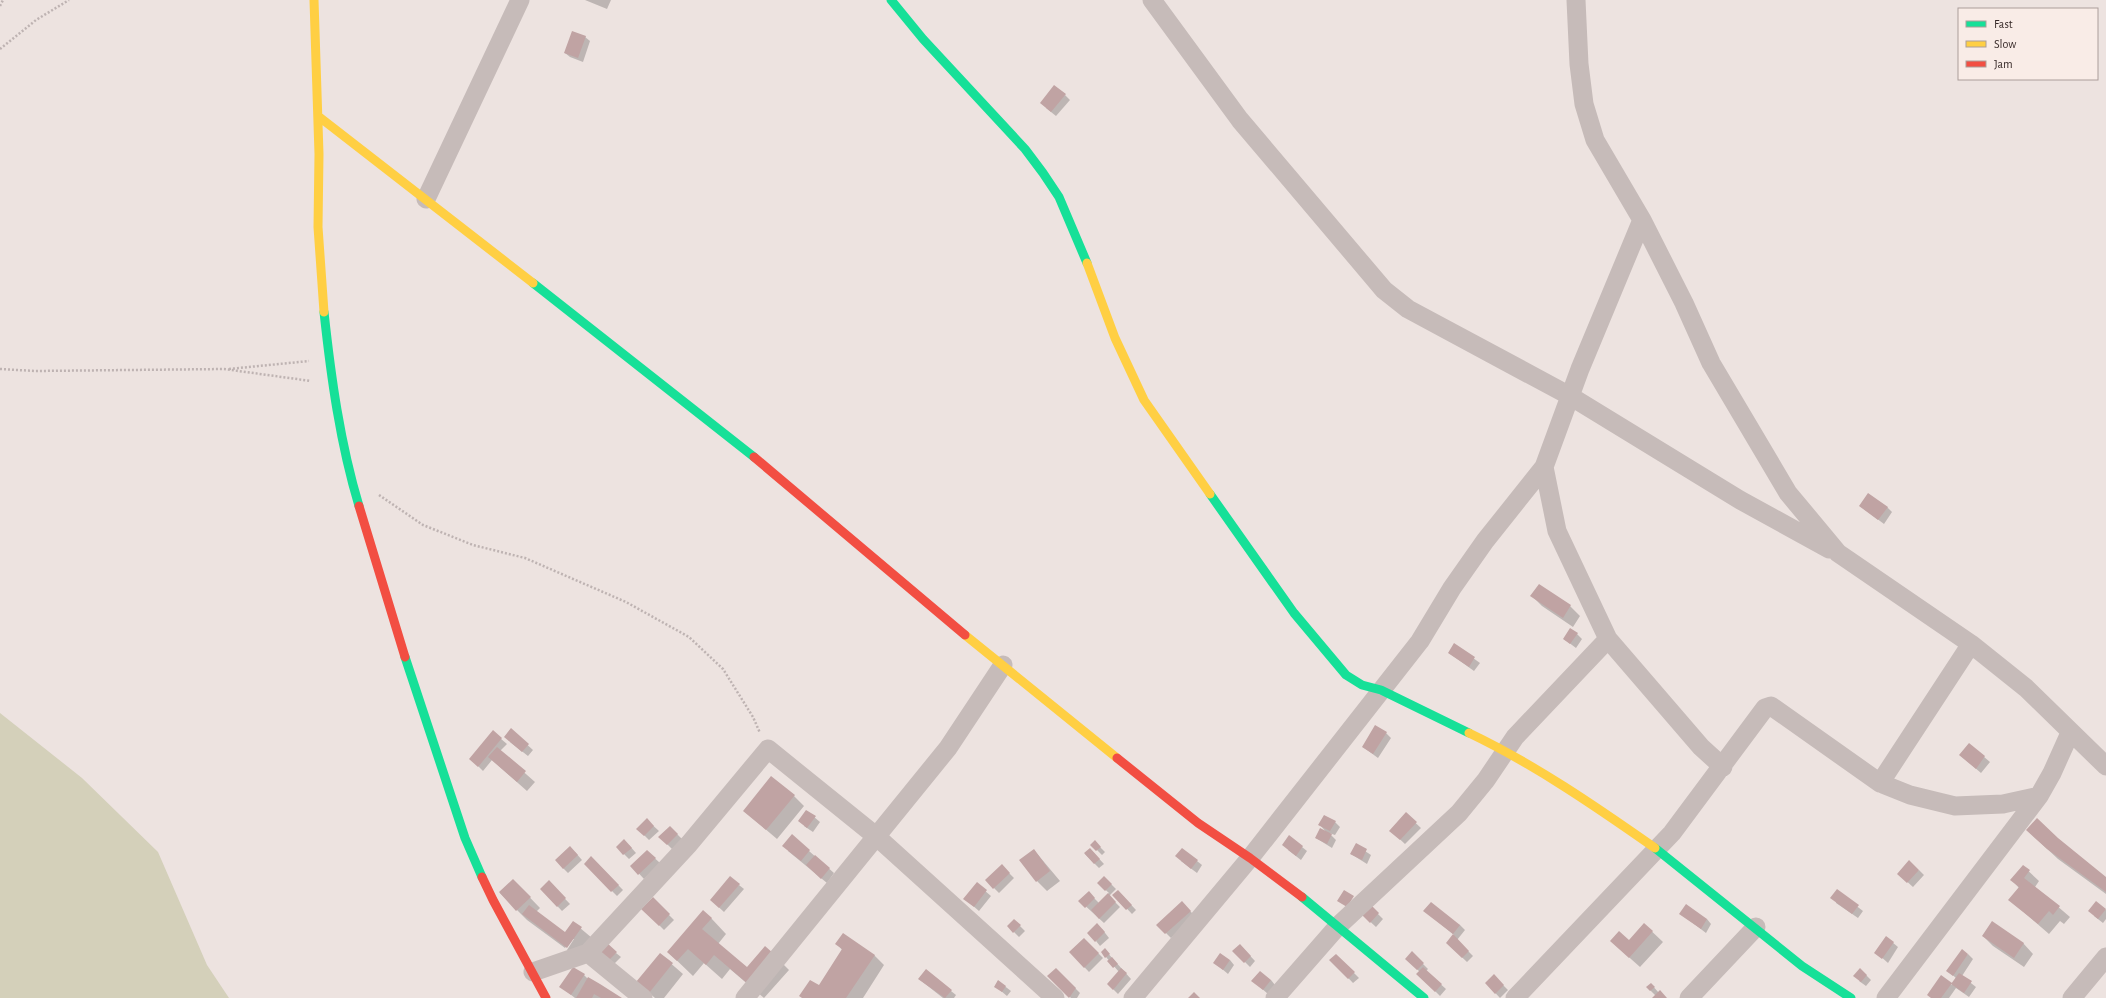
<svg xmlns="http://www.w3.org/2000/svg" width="2106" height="998" font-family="'Alegreya Sans',sans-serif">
  <rect width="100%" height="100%" fill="#ede3e0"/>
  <!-- green -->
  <path fill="#d4d0ba" d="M0 713 82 778 158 852 207 965 229 998H0Z"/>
  <!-- shadow -->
  <path fill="#0003" d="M585 0H611L607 9Z
    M585 37 590 41 583 62 570 57 565 53Z
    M1065 95 1070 100 1056 116 1046 108Z
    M1860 506 1887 507 1892 512 1884 524Z
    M1532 596 1570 606 1580 616 1573 627 1542 606Z
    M1577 634 1582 639 1576 648 1564 639Z
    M1455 645 1480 663 1474 671 1449 653Z
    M511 730 533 750 528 756 510 742Z
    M493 732 507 744 500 751 535 782 527 791 492 760 483 771 475 763Z
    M1386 733 1391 738 1378 758 1363 747Z
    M1969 744 1990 762 1981 773 1960 755Z
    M794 796 804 806 777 839 744 811Z
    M807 811 820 822 813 832 804 826Z
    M1406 814 1421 828 1405 844 1391 831Z
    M647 820 659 831 649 840 638 829Z
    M1335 822 1340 827 1335 835 1329 833 1336 840 1332 848 1316 838 1327 833 1320 825Z
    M670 827 682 839 672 849 660 837Z
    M2027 830 2057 838 2106 878V894L2058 859Z
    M792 836 834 873 827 883 788 851Z
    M629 845 636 853 629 859 617 847Z
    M1092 845 1100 847 1105 852 1102 855Z
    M1356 845 1371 855 1367 864 1351 854Z
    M1302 847 1307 851 1301 860 1288 850Z
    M1090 849 1104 864 1099 868 1085 854Z
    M1182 849 1202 865 1197 873 1181 861Z
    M1034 850 1060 881 1047 891 1037 881Z
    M647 851 660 863 644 879 632 866Z
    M575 852 582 860 568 873 563 868Z
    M591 857 623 890 617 896 585 864Z
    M1002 866 1014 878 999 893 986 880Z
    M2023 866 2039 881 2035 887 2070 917 2064 924 2060 921 2049 934 2010 900 2019 888 2012 880Z
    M1919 870 1924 875 1913 887 1903 878Z
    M1104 877 1116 889 1109 896 1120 907 1104 923 1080 901 1089 893 1099 903 1109 893 1098 883Z
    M513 880 540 908 536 912 565 933 573 922 592 938 577 958 567 950 574 939H572L565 948 527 920 500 893Z
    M549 882 570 904 562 911 541 889Z
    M977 884 991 896 979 911 965 899Z
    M739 885 744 889 724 912 711 900Z
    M1118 891 1136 910 1132 914 1114 895Z
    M1837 891 1863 911 1858 918 1836 903Z
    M653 899 674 920 664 930 643 909Z
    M2096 902 2106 910V919L2103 923 2094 916Z
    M1182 903 1195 916 1171 938 1158 925Z
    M1371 907 1383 919 1376 927 1363 915Z
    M1425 911 1460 925 1465 930 1457 940 1473 956 1467 962 1447 943 1454 935Z
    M1681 914 1707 919 1711 924 1706 933Z
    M711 918 726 934 718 944 747 969 773 954 789 970 764 998 730 969 722 979 704 963 693 976 668 952Z
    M1014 920 1025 931 1019 937 1008 926Z
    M1644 924 1663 942 1640 967 1622 951Z
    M1102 929 1109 938 1100 946 1096 941Z
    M1983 936 2023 943 2033 954 2024 967 1993 946Z
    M1886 937 1898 947 1888 963 1879 955Z
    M1084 939 1103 958 1089 972 1070 952Z
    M837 944 874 955 884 965 863 998H802L819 987 843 951Z
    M1240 945 1255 961 1250 967 1234 951Z
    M1105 950 1131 979 1118 994 1113 989 1119 972 1106 957Z
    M616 953 621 957 612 966 603 958Z
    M1412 953 1428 969 1426 971 1446 989 1440 996 1418 974 1420 972 1406 959Z
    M660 954 683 974 664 998H655L648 992Z
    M1968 954 1973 959 1962 976 1976 987 1969 997 1956 988 1949 998H1931L1941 977 1952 985 1956 978 1948 971Z
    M1336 955 1359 978 1353 983 1331 960Z
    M1230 960 1234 965 1228 974 1215 963Z
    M1056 969 1080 993 1077 998H1071L1049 976Z
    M926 970 951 991 956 995 954 998H943L924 983 919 979Z
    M584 975 588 979 620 998H575L561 987Z
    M1866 975 1871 980 1866 986 1859 981Z
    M1494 976 1508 990 1500 998 1486 983Z
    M1271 980 1275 985 1268 994 1253 981Z
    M998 981 1011 991 1007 996 995 986Z
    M1651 984 1659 993 1666 998H1654L1656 996 1647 987Z"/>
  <!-- building -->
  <path fill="#c0a3a3" d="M572 31 586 36 578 58 564 53Z
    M1054 85 1066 94 1051 112 1040 103Z
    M1868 493 1888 507 1878 520 1859 506Z
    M1539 584 1571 605 1563 618 1530 596Z
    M1570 628 1578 633 1570 644 1563 639Z
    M1454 643 1475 657 1469 667 1448 653Z
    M1375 725 1387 732 1373 754 1362 747Z
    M511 728 529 744 522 752 504 737Z
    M493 730 502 738 478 767 469 759Z
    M1969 743 1985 756 1976 769 1959 755Z
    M497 747 526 771 517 782 488 757Z
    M771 776 795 795 766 830 743 811Z
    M806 810 816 816 807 828 798 821Z
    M1406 812 1417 822 1400 840 1389 831Z
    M1324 815 1336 821 1330 831 1318 825Z
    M647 818 654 826 644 836 636 829Z
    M2037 818 2058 838 2106 877V892L2047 849 2026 830Z
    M670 826 678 834 667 845 658 837Z
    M1320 828 1332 834 1327 844 1315 838Z
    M792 834 810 850 801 861 782 846Z
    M1289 835 1303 846 1296 856 1282 845Z
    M624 839 632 848 623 855 616 847Z
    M1095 840 1101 847 1096 851 1090 845Z
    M1356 843 1367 849 1362 860 1350 854Z
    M570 846 578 855 563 869 555 860Z
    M1090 848 1100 859 1094 864 1084 853Z
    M1182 848 1198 860 1191 869 1175 856Z
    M1034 849 1050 871 1036 882 1019 860Z
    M647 850 656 858 638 875 630 866Z
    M815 855 830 868 821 879 806 865Z
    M591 856 619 885 611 892 584 864Z
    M1909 860 1919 870 1907 883 1897 874Z
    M1002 864 1010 873 993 889 985 880Z
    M2023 865 2030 870 2024 878 2060 906 2053 915 2049 911 2038 924 2008 900 2019 887 2010 880Z
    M730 876 740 884 719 908 710 900Z
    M1104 876 1112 884 1105 891 1097 883Z
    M513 879 531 897 516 911 499 892Z
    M549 880 566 898 557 907 540 889Z
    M977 882 987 890 974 907 963 899Z
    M1837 889 1859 905 1852 914 1830 898Z
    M1118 890 1132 905 1126 910 1112 895Z
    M1344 890 1354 896 1347 907 1337 901Z
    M1089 891 1095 898 1085 908 1078 901Z
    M1108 893 1116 902 1099 919 1091 910Z
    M653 897 670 914 659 926 641 909Z
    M1182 901 1191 911 1165 934 1156 925Z
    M2096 901 2106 909 2098 919 2088 911Z
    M1431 902 1460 925 1453 934 1469 951 1462 958 1446 943 1453 934 1423 911Z
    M1686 904 1707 919 1701 929 1679 914Z
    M529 905 565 932 573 921 582 927 567 948 522 914Z
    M1371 905 1379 913 1370 923 1362 915Z
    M703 910 712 918 702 929 747 967 765 946 774 954 748 984 714 955 706 965 688 949 677 961 667 952Z
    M1014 919 1021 925 1013 933 1007 926Z
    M1992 921 2024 943 2014 958 1982 936Z
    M1097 923 1105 932 1095 942 1087 933Z
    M1644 923 1653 931 1629 958 1610 941 1619 931 1629 940Z
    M843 933 875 955 846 998H802L799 996 810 980 819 985 842 949 835 944Z
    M1886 936 1894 942 1882 959 1874 953Z
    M1084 938 1099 953 1084 968 1069 952Z
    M606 942 617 952 607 962 597 953Z
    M1240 944 1251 956 1244 963 1232 951Z
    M1105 948 1110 954 1105 958 1101 952Z
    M1962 949 1968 954 1953 976 1946 971Z
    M1412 951 1424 963 1417 970 1405 959Z
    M660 953 673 963 649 993 636 982Z
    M1220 953 1230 960 1223 970 1213 963Z
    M1336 954 1355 972 1348 979 1329 960Z
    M1112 957 1118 964 1113 968 1107 961Z
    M573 967 585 974 571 995 559 987Z
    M1423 967 1442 984 1435 992 1416 974Z
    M1056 968 1076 988 1069 998 1047 976Z
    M1121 968 1127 973 1113 990 1107 984Z
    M1860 968 1867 975 1861 982 1853 976Z
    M926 969 952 990 945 998 918 979Z
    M1260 971 1271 980 1263 990 1251 981Z
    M1959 973 1972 981 1964 993 1951 984Z
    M1494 974 1504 985 1495 994 1485 983Z
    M1941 975 1952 983 1941 998H1931L1927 995Z
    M588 977 600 984 622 998H601L594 994 592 998H576Z
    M998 980 1006 986 1002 992 994 987Z
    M1651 983 1655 987 1650 991 1646 987Z
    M1660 990 1667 998H1652Z
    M1194 992 1200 998H1188Z"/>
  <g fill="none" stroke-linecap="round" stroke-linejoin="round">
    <!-- path -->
    <path stroke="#beb3b2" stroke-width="2.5" stroke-dasharray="2 2" stroke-linecap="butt" d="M0 6 3 0
      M0 49 36 20 69 0
      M0 369 35 371 224 369 311 381
      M229 369 309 361
      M379 495 423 525 473 545 525 558 626 602 689 637 723 669 753 717 760 733"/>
    <!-- street -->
    <path stroke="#c6bbb9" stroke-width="19" d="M1152 0 1240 120 1384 290 1408 309 1570 396 1740 500 1829 549
      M1576 0 1579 64 1584 104 1595 140 1642 220 1684 303 1711 363 1788 493 1838 553 1971 644 2026 688 2106 766
      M426 199 520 0
      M1544 467 1557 531 1608 639 1701 747 1723 767
      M1880 783 1971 644
      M588 953 689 844 768 749 877 837 1055 998
      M533 972 588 953 643 998
      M745 998 948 748 1003 665
      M1133 998 1250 858 1420 641 1452 588 1485 541 1544 467 1580 369 1642 220
      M1275 998 1338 926 1459 813 1486 780 1515 737 1608 639
      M1515 998 1672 833 1765 708 1771 706 1880 783 1910 795 1955 806 2003 804 2039 796
      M1689 998 1756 927
      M1886 998 2039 796 2052 773 2070 733
      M2072 998 2106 957"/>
    <!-- fast -->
    <path stroke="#16e098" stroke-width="9" d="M891 0 923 39 1025 149 1043 173 1059 197 1087 263
      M533 283 754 457
      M324 312C331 377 340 443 359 506
      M1210 494 1294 613 1346 675 1362 685 1381 690 1469 733
      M405 657 465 838 482 877
      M1655 848 1802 966 1851 998
      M1302 897 1424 998"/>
    <!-- slow -->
    <path stroke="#ffcf43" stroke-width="9" d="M314 0 319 154 318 227 324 312
      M318 116 533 283
      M1087 263 1115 338 1144 400 1210 494
      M965 635 1117 758
      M1469 733C1534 764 1595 806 1655 848"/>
    <!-- jam -->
    <path stroke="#f24e42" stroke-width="9" d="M754 457 965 635
      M359 506 405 657
      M1117 758 1198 823 1250 858 1302 897
      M482 877 493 900 546 998"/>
  </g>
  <!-- legend -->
  <rect x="1958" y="8" width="140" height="72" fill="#f9ece7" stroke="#ab9e9a"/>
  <rect x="1966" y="21" width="20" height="6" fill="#16e098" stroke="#ab9e9a"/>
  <text x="1994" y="28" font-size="12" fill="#362827">Fast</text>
  <rect x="1966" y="41" width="20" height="6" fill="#ffcf43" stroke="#ab9e9a"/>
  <text x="1994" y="48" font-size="12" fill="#362827">Slow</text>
  <rect x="1966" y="61" width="20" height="6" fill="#f24e42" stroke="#ab9e9a"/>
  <text x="1994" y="68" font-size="12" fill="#362827">Jam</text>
</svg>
